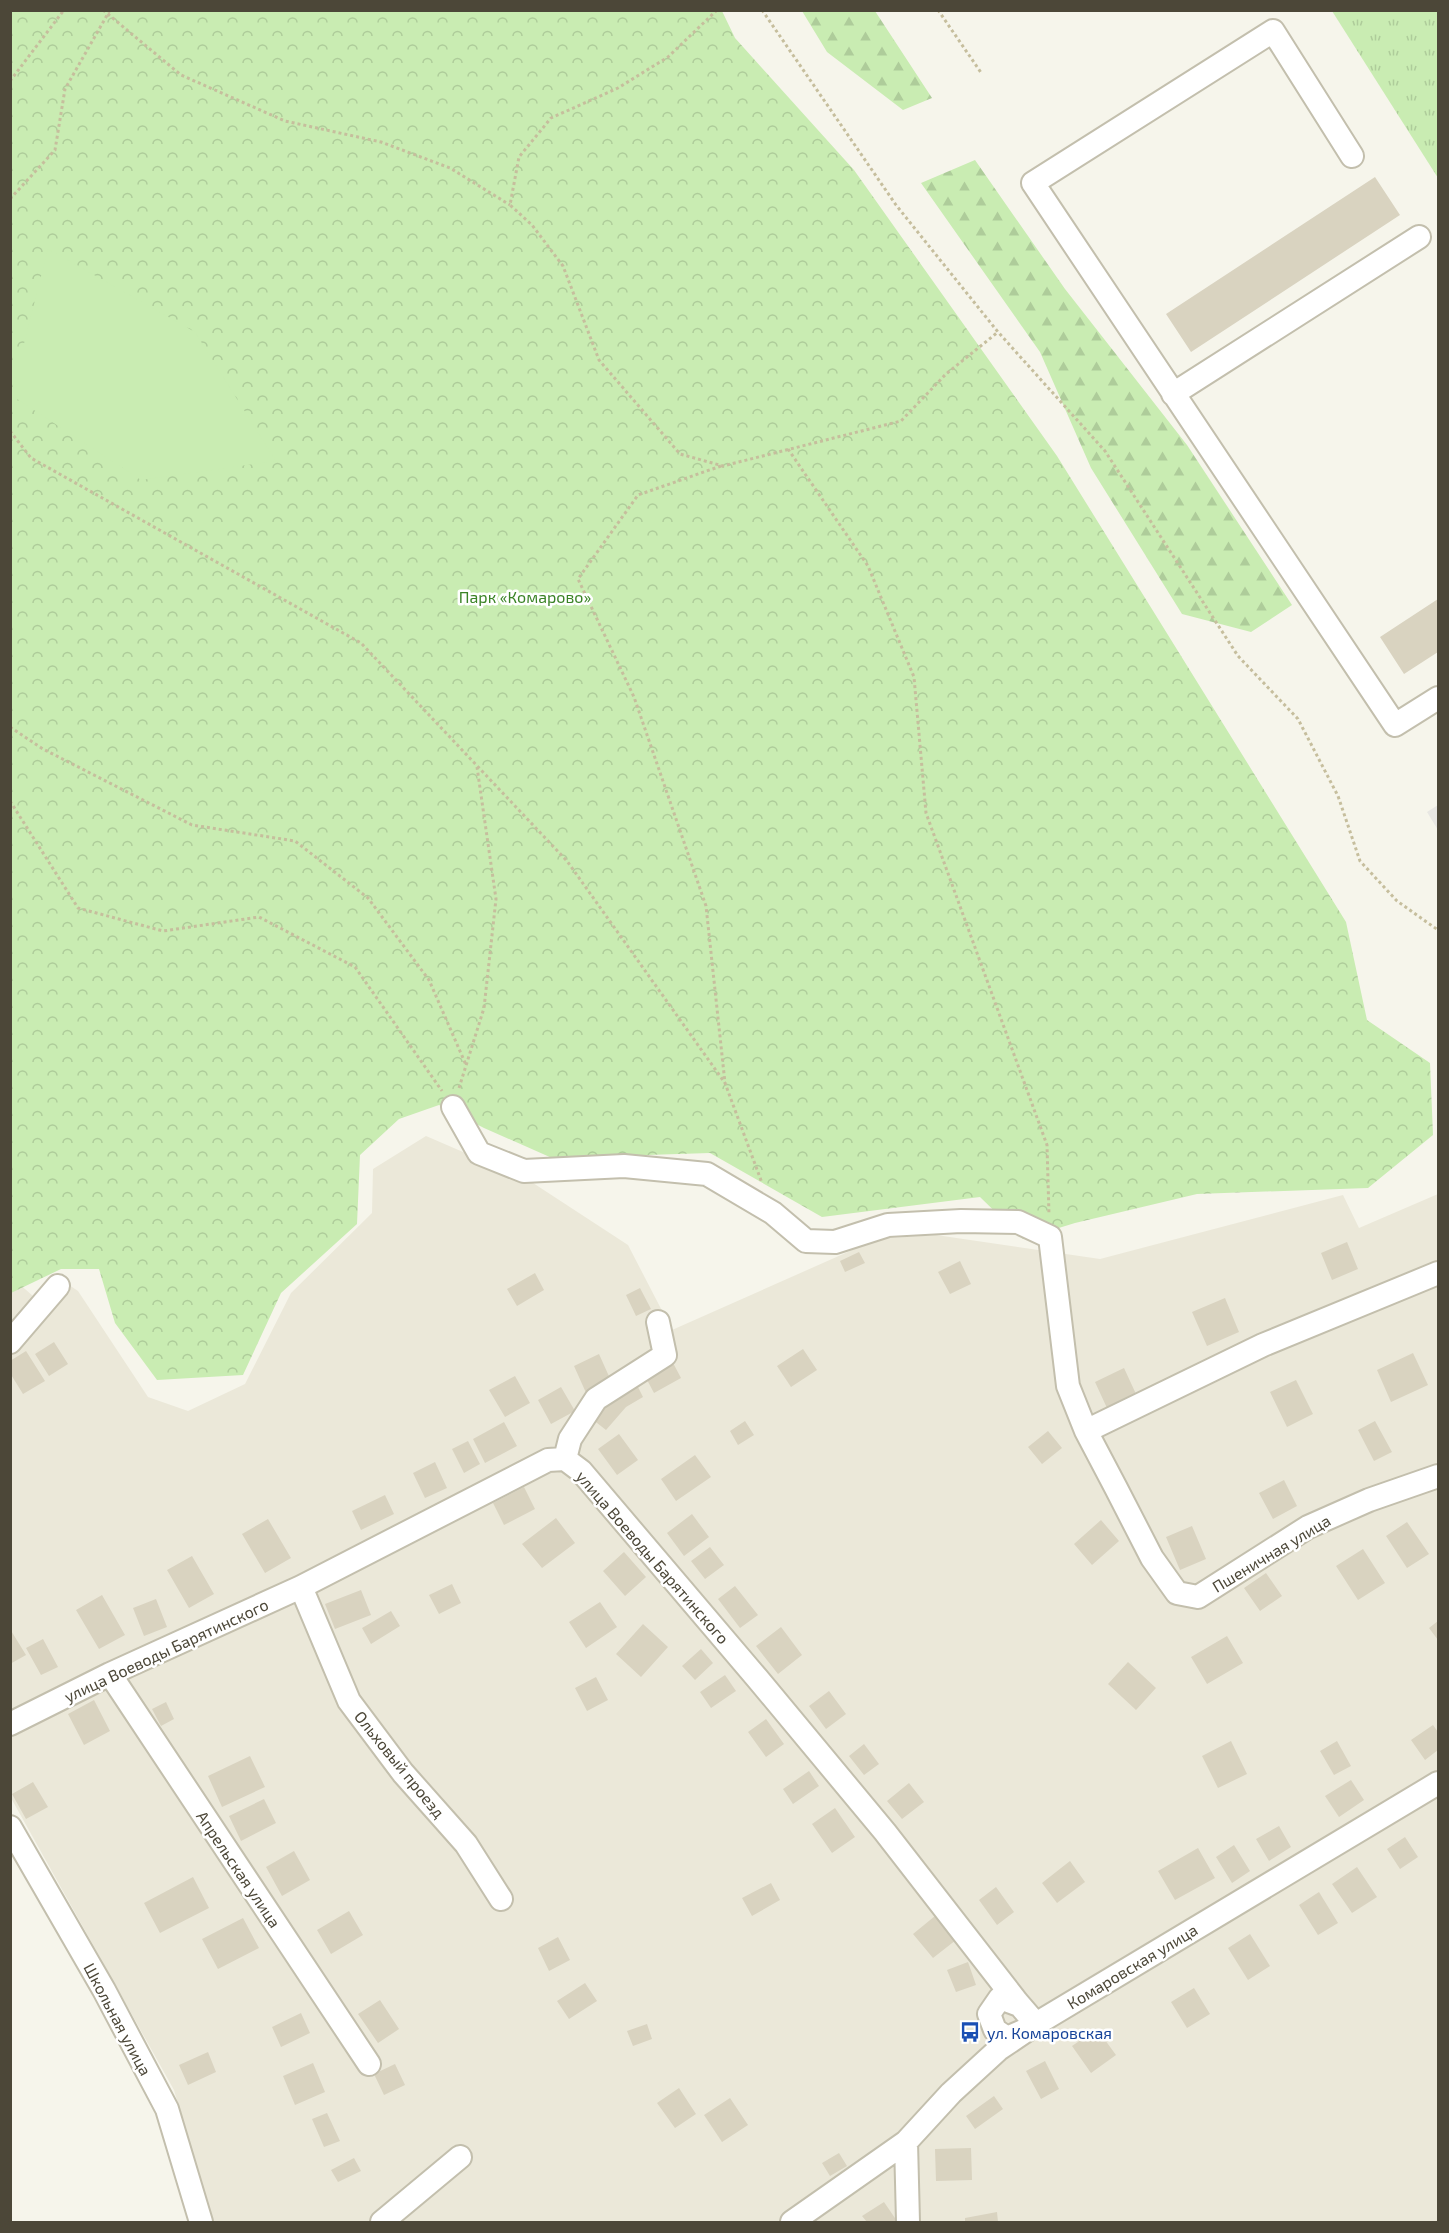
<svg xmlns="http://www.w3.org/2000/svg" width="1449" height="2233" font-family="'Exo 2',sans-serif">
  <defs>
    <pattern id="grass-tufts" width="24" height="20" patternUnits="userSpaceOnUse" patternTransform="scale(1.5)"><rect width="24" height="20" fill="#c9ecb2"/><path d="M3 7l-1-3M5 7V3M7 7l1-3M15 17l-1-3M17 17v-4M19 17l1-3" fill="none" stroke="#aecc9a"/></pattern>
    <pattern id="forest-firs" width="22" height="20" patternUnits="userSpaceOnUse" patternTransform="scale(1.5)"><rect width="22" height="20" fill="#c9ecb2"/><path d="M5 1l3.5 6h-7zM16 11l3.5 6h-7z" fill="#aecc9a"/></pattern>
    <pattern id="park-crowns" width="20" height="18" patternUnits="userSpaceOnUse" patternTransform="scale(1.5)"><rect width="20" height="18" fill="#c9ecb2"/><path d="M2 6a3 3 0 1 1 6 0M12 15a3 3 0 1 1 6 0" fill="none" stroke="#aecc9a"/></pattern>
  </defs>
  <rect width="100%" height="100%" fill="#f6f5eb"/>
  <!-- residential -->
  <path fill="#ebe8d9" d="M426 1136 530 1181 628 1245 672 1330 877 1239 936 1235 1100 1259 1343 1195 1359 1228 1438 1194V2222H213L174 2090 11 1798 10 1276 33 1296 54 1275 78 1291 148 1397 188 1411 245 1384 291 1293 372 1213 373 1169Z"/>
  <!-- grass -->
  <path fill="url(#grass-tufts)" d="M1332 11H1438V178Z"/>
  <!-- forest -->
  <path fill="url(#forest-firs)" d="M802 11H875L932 98 903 110 827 52Z
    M975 160 1065 289 1187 445 1292 605 1251 632 1182 614 1091 468 1040 352 921 183Z"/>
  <!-- park -->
  <path fill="url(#park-crowns)" d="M11 11H722L735 38 854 170 1057 456 1346 922 1367 1020 1430 1063 1433 1135 1368 1188 1197 1194 1075 1223 1023 1239 980 1197 822 1217 710 1153 552 1158 484 1128 439 1105 399 1119 360 1155 357 1224 281 1293 243 1375 157 1380 115 1323 99 1269H61L11 1293Z"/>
  <!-- pitch -->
  <path fill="#c9ecb2" d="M48 249 195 332 276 461 141 480 11 395Z"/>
  <!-- parking -->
  <path fill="#e8e7e3" d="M1438 805V830L1427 812Z"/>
  <!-- building -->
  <path fill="#d9d3c0" d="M1375 177 1400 215 1191 352 1166 314Z
    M1438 599V652L1404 674 1380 637Z
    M1347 1242 1358 1269 1332 1280 1321 1253Z
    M859 1252 865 1263 845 1272 840 1261Z
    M960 1261 971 1284 950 1294 938 1272Z
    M535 1273 544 1290 517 1306 507 1289Z
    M640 1288 651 1309 636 1316 626 1295Z
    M1225 1298 1239 1332 1207 1346 1192 1312Z
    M54 1342 68 1364 49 1376 35 1354Z
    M803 1349 817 1370 791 1387 777 1366Z
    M26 1351 45 1381 23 1394 10 1373V1361Z
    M1413 1353 1428 1385 1391 1402 1377 1370Z
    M599 1354 612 1383 587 1395 574 1366Z
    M672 1361 681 1378 654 1393 645 1376Z
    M1124 1368 1136 1394 1107 1408 1095 1382Z
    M515 1376 530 1403 505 1417 489 1390Z
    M1296 1380 1313 1414 1287 1427 1270 1392Z
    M635 1381 643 1397 626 1407 606 1430 592 1419 614 1392Z
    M561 1387 575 1411 551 1424 538 1400Z
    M745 1421 754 1435 738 1445 730 1431Z
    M1375 1421 1392 1452 1374 1461 1358 1430Z
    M504 1422 517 1446 485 1463 473 1439Z
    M1048 1431 1062 1448 1042 1464 1028 1447Z
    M619 1434 638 1460 617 1475 598 1449Z
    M468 1441 480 1464 464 1473 452 1449Z
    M695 1455 711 1477 676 1501 661 1479Z
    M435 1462 447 1488 425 1498 413 1473Z
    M1284 1480 1297 1506 1273 1519 1259 1493Z
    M524 1487 535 1509 504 1525 493 1503Z
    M385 1495 394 1514 361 1530 352 1511Z
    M692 1514 709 1537 684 1556 667 1533Z
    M556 1518 575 1543 542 1568 522 1544Z
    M268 1519 291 1558 265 1573 242 1534Z
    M1101 1520 1119 1541 1092 1565 1074 1544Z
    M1407 1522 1429 1554 1407 1568 1386 1536Z
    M1192 1526 1206 1559 1180 1570 1166 1537Z
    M710 1547 724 1565 705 1579 691 1561Z
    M1363 1549 1385 1583 1358 1600 1336 1566Z
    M624 1552 646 1577 625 1596 603 1571Z
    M192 1556 214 1594 189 1608 167 1570Z
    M1266 1573 1282 1596 1260 1611 1244 1588Z
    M452 1584 461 1603 439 1614 429 1595Z
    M735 1586 758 1615 740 1628 718 1599Z
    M361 1590 371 1615 335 1629 325 1604Z
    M102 1595 125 1635 99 1649 76 1610Z
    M156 1599 167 1627 144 1636 133 1608Z
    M600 1602 617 1627 586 1648 569 1622Z
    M391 1611 400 1626 371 1644 362 1628Z
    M1438 1621V1640L1429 1628Z
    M643 1624 668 1647 641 1677 616 1654Z
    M781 1627 802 1655 778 1674 756 1646Z
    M10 1629 26 1655 10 1664Z
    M1227 1636 1243 1663 1207 1684 1191 1657Z
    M43 1639 58 1667 41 1675 26 1648Z
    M701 1649 713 1663 695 1680 682 1666Z
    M1128 1662 1156 1688 1136 1710 1108 1684Z
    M725 1675 736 1691 711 1708 700 1692Z
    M596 1677 608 1700 587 1711 575 1688Z
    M829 1691 846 1714 826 1729 809 1706Z
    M94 1700 110 1731 84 1745 68 1714Z
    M166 1702 174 1719 161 1726 152 1709Z
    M766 1719 784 1744 766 1757 748 1732Z
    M1433 1725 1438 1732V1750L1425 1760 1411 1740Z
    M1231 1741 1247 1774 1218 1788 1202 1756Z
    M1337 1741 1351 1766 1334 1775 1320 1751Z
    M864 1744 879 1764 864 1775 849 1756Z
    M250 1756 265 1787 222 1807 208 1776Z
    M809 1771 819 1786 793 1804 783 1789Z
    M1351 1780 1364 1800 1339 1817 1325 1796Z
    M33 1782 48 1807 26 1819 12 1794Z
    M909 1783 924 1802 902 1819 887 1801Z
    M264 1799 276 1823 241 1841 229 1816Z
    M835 1808 855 1837 832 1853 812 1824Z
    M1279 1826 1291 1847 1269 1861 1256 1839Z
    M1405 1837 1418 1857 1400 1869 1387 1849Z
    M1234 1845 1250 1871 1232 1883 1216 1857Z
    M1198 1848 1215 1878 1175 1900 1158 1871Z
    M294 1851 310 1880 282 1896 266 1867Z
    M1070 1861 1085 1882 1057 1903 1042 1883Z
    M1357 1867 1377 1897 1352 1913 1332 1884Z
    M193 1877 209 1908 160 1933 144 1903Z
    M771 1883 780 1900 752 1916 742 1898Z
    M996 1887 1014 1912 997 1925 979 1900Z
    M1319 1892 1338 1923 1318 1935 1299 1905Z
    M349 1911 363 1935 331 1954 317 1930Z
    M935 1916 956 1940 933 1958 913 1934Z
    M243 1918 259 1948 218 1969 202 1939Z
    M1250 1934 1270 1966 1248 1980 1228 1948Z
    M558 1937 570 1960 549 1971 538 1948Z
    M968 1962 976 1985 956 1992 947 1970Z
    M585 1983 597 2001 569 2019 557 2001Z
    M1194 1988 1210 2014 1187 2028 1171 2002Z
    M380 2000 399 2029 378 2043 358 2014Z
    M301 2013 310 2033 281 2047 272 2027Z
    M647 2024 652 2039 633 2046 627 2031Z
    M1097 2029 1116 2055 1091 2073 1072 2046Z
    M208 2052 216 2072 188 2085 179 2065Z
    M1045 2061 1059 2089 1041 2099 1026 2071Z
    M313 2063 325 2092 295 2105 283 2076Z
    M395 2064 405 2085 384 2095 374 2074Z
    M679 2088 696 2114 675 2128 657 2103Z
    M994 2096 1003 2109 975 2129 966 2116Z
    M730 2098 748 2125 722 2142 704 2115Z
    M327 2113 340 2141 324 2147 312 2119Z
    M971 2148 972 2180 936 2181 935 2149Z
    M839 2153 847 2166 830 2176 822 2163Z
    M354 2158 361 2171 338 2182 331 2170Z
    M884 2202 897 2221 894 2222H867L862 2216Z
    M997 2212 998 2222H965V2218Z"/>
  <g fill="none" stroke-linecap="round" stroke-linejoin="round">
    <!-- minor casing -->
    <g stroke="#c3bfad" stroke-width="26">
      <path id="minor" d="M1352 156 1273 31 1033 183 1395 725 1438 698
        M1173 394 1419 237
        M453 1107 479 1153 524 1171 624 1166 707 1174 773 1213 806 1241 835 1242 888 1225 961 1221 1018 1222 1050 1237 1068 1386 1086 1431 1116 1488 1152 1558 1177 1593 1198 1597 1308 1527 1369 1500 1438 1476
        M10 1342 58 1286
        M1086 1431 1263 1345 1438 1273
        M565 1459 570 1439 596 1399 665 1355 658 1322
        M301 1587 349 1701 403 1773 466 1844 501 1899
        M110 1674 369 2064
        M10 1724 110 1674 301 1587 548 1460 565 1459 581 1471 757 1678 885 1832 1017 2002 1036 2024
        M10 1827 104 1990 167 2109 201 2222
        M1019 2005 1000 1998 989 2014 995 2030 1007 2038 1023 2031
        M906 2142 908 2222
        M382 2222 460 2157
        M792 2222 906 2142 951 2093 999 2049 1036 2024 1438 1783"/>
    </g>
    <!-- path -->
    <path stroke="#c6be9d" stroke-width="3" stroke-dasharray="3 3" stroke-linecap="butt" d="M103 10 181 75 285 121 381 142 450 168 510 205
      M717 10 668 57 618 88 551 118 519 157 510 205 532 225 563 266 599 360 680 454 723 466 901 421 946 374 998 332
      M762 10 896 205 998 332 1105 451 1238 656 1298 719 1338 796 1360 861 1397 901 1438 930
      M938 10 982 74
      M10 81 64 10
      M10 199 55 150 65 89 110 10
      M10 431 31 458 361 643 567 861 725 1083
      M788 449 868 566 914 677 926 813 1047 1145 1049 1215
      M721 466 638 495 578 579 634 697 706 906 725 1083 762 1183
      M10 727 43 749 192 825 295 841 368 898 429 980 466 1065
      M10 801 78 908 163 931 259 917 355 967 442 1091
      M459 1088 484 1008 496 899 477 767"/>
    <!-- minor -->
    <use href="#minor" stroke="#fff" stroke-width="22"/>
  </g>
  <!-- icons -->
  <defs>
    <g id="bus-bare" transform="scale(1.62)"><path d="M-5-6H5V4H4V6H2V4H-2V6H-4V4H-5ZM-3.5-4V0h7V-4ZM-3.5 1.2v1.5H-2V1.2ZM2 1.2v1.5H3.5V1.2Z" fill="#1a4fb4" stroke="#fff" stroke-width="2.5" paint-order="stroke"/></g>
  </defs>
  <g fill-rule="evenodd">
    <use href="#bus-bare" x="970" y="2032"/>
  </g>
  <g text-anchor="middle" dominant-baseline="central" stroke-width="5" stroke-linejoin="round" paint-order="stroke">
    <!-- park labels -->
    <g font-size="16" fill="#3a8326" stroke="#fff">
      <text x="525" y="596">Парк «Комарово»</text>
    </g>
    <!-- street labels -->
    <g font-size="16" fill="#4c4738" stroke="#fff">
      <text transform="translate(1271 1553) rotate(-31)">Пшеничная улица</text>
      <text transform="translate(653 1557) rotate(49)">улица Воеводы Барятинского</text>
      <text transform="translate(166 1650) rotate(-25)">улица Воеводы Барятинского</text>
      <text transform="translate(400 1764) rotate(51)">Ольховый проезд</text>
      <text transform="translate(239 1869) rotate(56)">Апрельская улица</text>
      <text transform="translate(1132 1966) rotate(-31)">Комаровская улица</text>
      <text transform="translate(118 2019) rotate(62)">Школьная улица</text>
    </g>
    <!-- transit labels -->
    <g font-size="16" fill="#164399" stroke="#fff" text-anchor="start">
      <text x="987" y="2032">ул. Комаровская</text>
    </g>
  </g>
  <!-- border -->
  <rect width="1449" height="2233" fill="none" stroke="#4c4738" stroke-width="24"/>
</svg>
